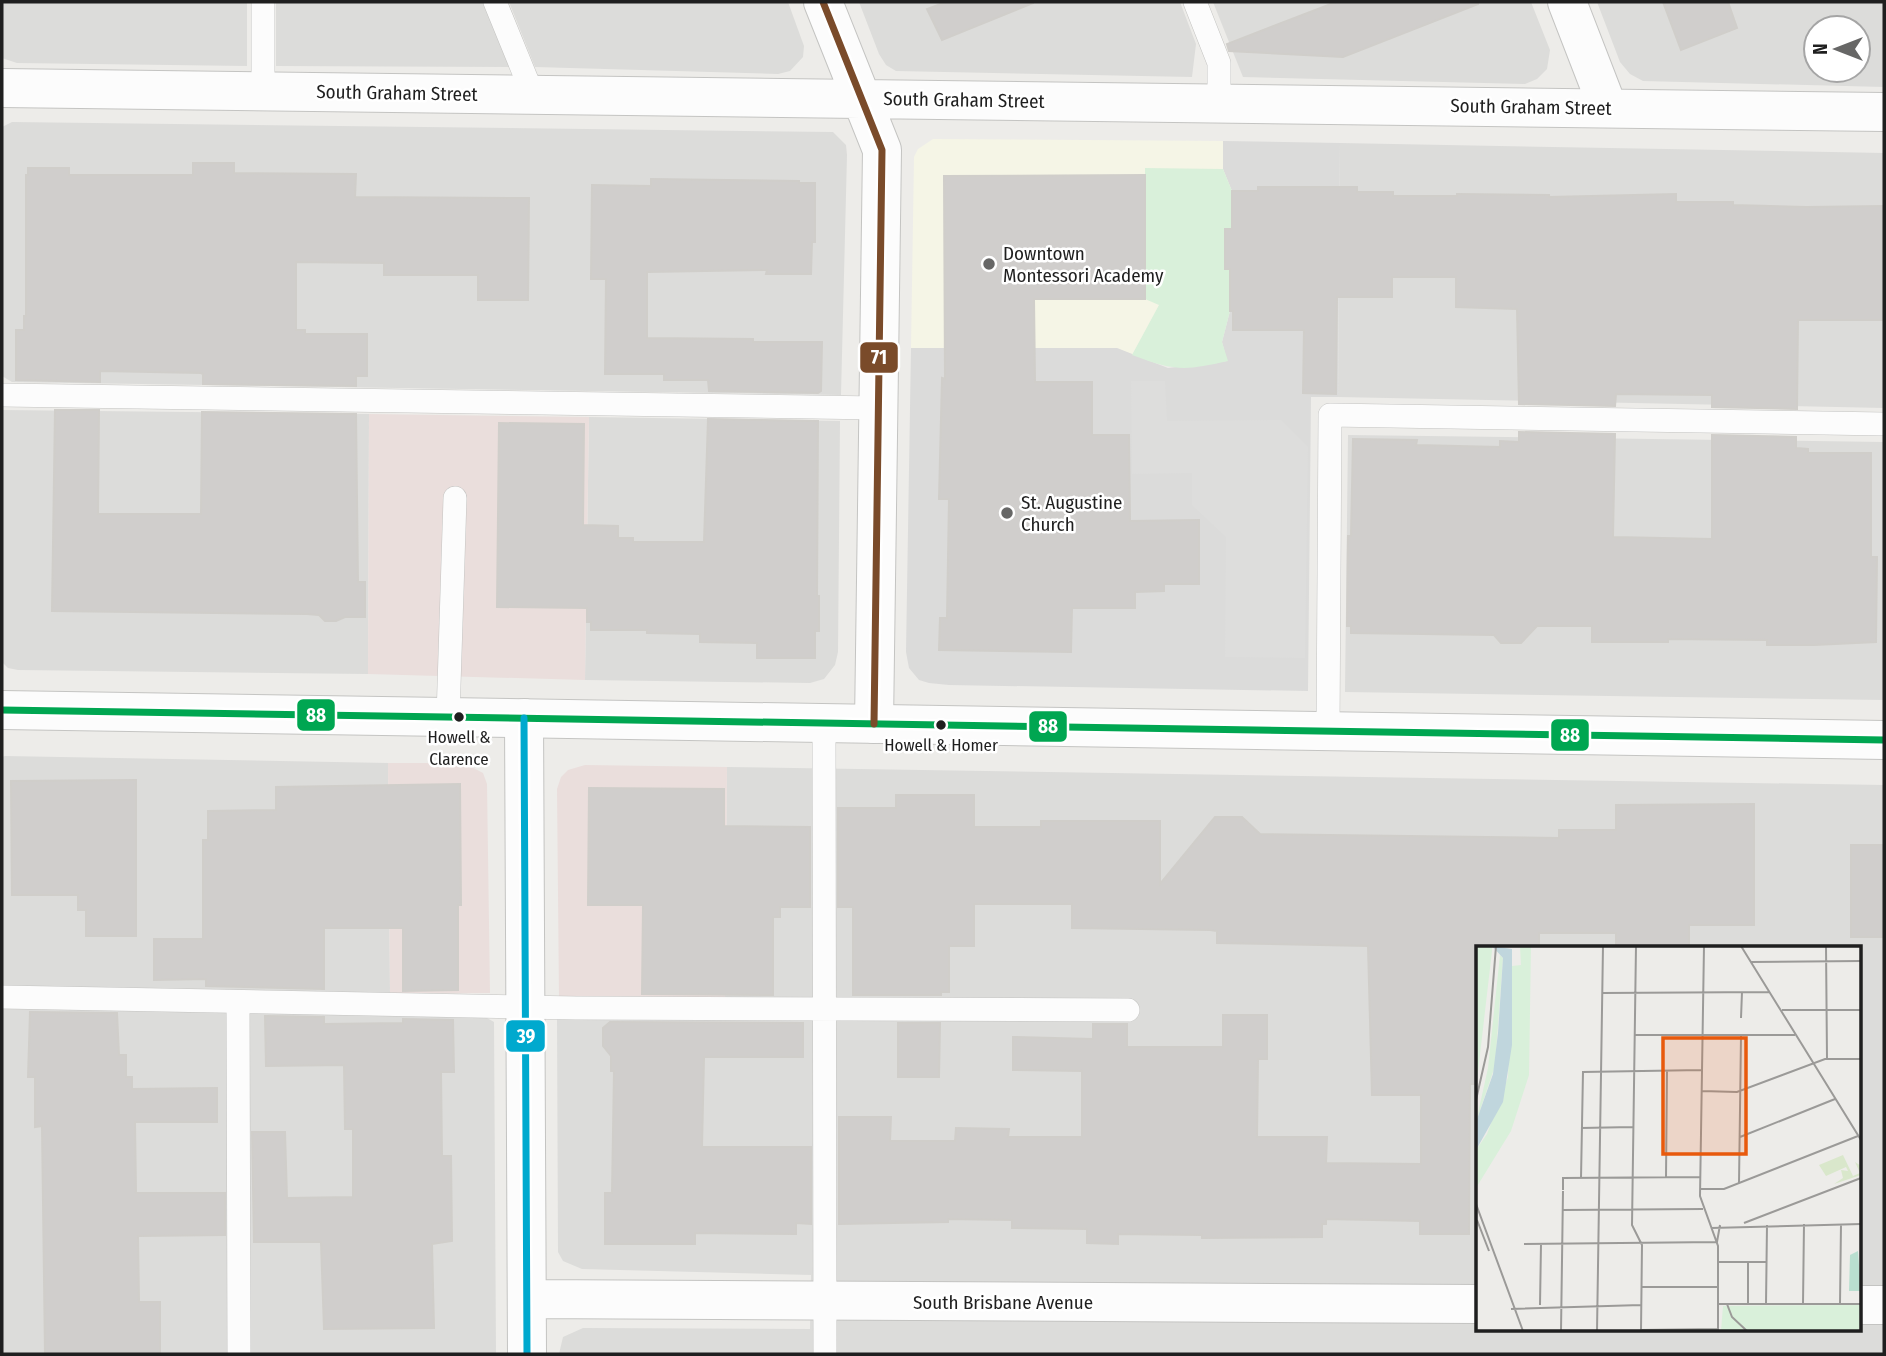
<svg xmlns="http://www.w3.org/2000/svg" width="1886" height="1356" font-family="'Fira Sans Condensed',sans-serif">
  <rect width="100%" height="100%" fill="#edece9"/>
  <!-- residential -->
  <path fill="#dcdcda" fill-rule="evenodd" d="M2 2H247V66L17 63 2 58Z
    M276 2H483L509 67 276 66Z
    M509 2H788L804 46 803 57 790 71 778 74 535 67Z
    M859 2H1180L1196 44 1192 77 896 71 886 65 879 54Z
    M1213 2H1531L1550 50 1547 69 1537 79 1525 84 1243 77Z
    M1597 2H1884V87L1643 81 1630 74 1620 62ZM1816 28H1858V70H1816Z
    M12 122 833 132 846 145 847 155 841 395 12 382 2 376V127Z
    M1340 143 1884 153V408L1338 397Z
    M2 410 369 414 368 674 18 670 8 668 2 662Z
    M589 417 840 421 838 652 835 665 824 679 810 683 585 680Z
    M1348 435 1884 442V700L1345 692Z
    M5 756 388 763 390 994 2 987V757Z
    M727 767 1884 785V1354H559L563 1337 583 1328 810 1329 811 1275 582 1269 563 1261 558 1252 557 1019 725 1001ZM1478 948H1860V1330H1478Z
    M2 1007 480 1014 494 1022 496 1354H2Z"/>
  <!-- commercial -->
  <path fill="#eadedc" d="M369 414 589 417 585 680 368 674Z
    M388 763H464L483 773 487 784 490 993 390 994Z
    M585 765 727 767 725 1001 559 999 557 789 561 777 568 770Z"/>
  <!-- education -->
  <path fill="#f5f5e6" d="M933 139 1223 141V169L1232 191 1132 355 1117 348H911L914 157 918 149Z"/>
  <!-- religious -->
  <path fill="#dbdbda" d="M1223 141 1340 143 1338 397H1311L1308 691 949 685 929 683 919 680 909 668 906 652 911 348H1117L1168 368 1227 361 1222 342 1230 311V269H1225V230L1232 191 1223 169Z"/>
  <!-- park -->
  <path fill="#d9f0da" d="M1145 168 1223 169 1232 191V229L1225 230V269H1230V311L1222 342 1228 361C1184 371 1174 371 1132 355L1159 305 1145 299Z"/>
  <!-- parking -->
  <path fill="#dddddc" d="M1131 381H1165L1167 421 1281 420 1308 447 1305 658 1225 657 1226 537 1192 505V473L1132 474Z"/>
  <!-- building -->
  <path fill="#d0cecc" stroke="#d0ceca" stroke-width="2" d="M946 2H1033V3L942 40 927 9Z
    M1336 2H1478V4L1343 57 1229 51 1227 44Z
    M1663 2H1728L1737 28 1681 50Z
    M193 163H234V173L356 174 355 197 529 198 528 300H478V275H384V263L296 262V330H305V334H367V376H356V386L203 384V374L201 373 100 371V382L16 380V330H24V316H26V175H28V168H69V175H193Z
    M1145 175V299H1034L1035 382H1092V435H1129L1130 521 1199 520V584H1164V591L1135 592V608H1072L1071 652 939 650 940 618H947L949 499H939L942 378 945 379 944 176Z
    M651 179 799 181V183H815V242H812L811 274H766L767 270 647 272V338L753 339V342H822L821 391 818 393 709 391 708 380H664V374H605L606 279H591L592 185 651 186Z
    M1258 187H1357V192H1393V196H1457V194L1549 195V197L1676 194V202H1733V205L1806 207 1884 206V320H1798L1797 409 1712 407V395L1616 394 1615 406 1519 404 1517 309 1456 307V277H1392V297H1337L1336 394 1303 393 1304 330H1233V311H1230V269H1225V229H1232V191H1258Z
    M55 410H99L98 514H201L202 412 356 414 358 582H365V617H345L336 621H325L319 615 307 614 52 611Z
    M708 419 818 421 817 596H819V631H815V658H757V643L700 642V634L647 633V630H591V622H587V608L497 607 499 423 584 424 583 525 618 526V538H633V542H704Z
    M1519 432 1615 434 1613 537 1712 539V435L1796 437V448L1808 449V453H1871V557H1877L1876 642 1814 645H1767V640L1668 639V642H1592V626H1537L1521 643H1501L1494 635 1351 633V626H1347L1348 536H1351L1353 439 1417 440 1416 445 1500 447V441L1519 442Z
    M136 780V936H86V910H78V895H12L11 781Z
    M460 784 461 905H458V990L403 991V928H324V989L206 986V979L154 980V939H203V840H208V811L276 810V787Z
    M589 788 724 789V826L810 827V907H780V917H773V995L642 994 643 905H588Z
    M896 795H974V827H1041V821H1160V884L1215 817H1242L1260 834 1559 838V830H1616V805L1754 804V925H1689V948H1616V933H1539V947H1478V1084H1470L1469 1234H1420V1221L1326 1219V1224H1322V1237L1202 1238V1235L1118 1234V1244L1087 1243V1229L1012 1228V1220L948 1219V1222L839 1224V1117H891L890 1141H955L956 1128 1009 1129 1008 1137H1082V1071L1013 1070V1037L1093 1039V1024H1127V1047H1223V1015H1267V1059H1258L1257 1137H1327L1326 1163 1421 1164V1095H1372L1368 946 1217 943V931L1210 930 1072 928V904H974V946H949V992H941V995H853V907H838V808H896Z
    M1851 845H1884V937H1851Z
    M30 1012 117 1013 119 1055H126V1077H132V1089L217 1088V1122H135L136 1193H225V1235L138 1236 139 1302H160V1353L45 1354 42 1126 35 1127V1077H28Z
    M265 1016 324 1017V1024L403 1023V1019L453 1020 454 1072H441L442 1156H451L452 1241 432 1244 434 1328 324 1329 321 1242H254L252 1132H285L287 1198 353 1197V1129H345L344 1065 266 1066Z
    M610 1022 803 1023V1057H704L702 1147H811V1224L796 1223V1234L695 1233V1244H605V1193H612L614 1071H611V1056L603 1046V1028Z
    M898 1023H940L939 1077H898Z"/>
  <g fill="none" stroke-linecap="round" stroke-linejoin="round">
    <!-- service casing -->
    <g stroke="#c4c4c2" stroke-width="24">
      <path id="service" d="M495 2 533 95
        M1195 2 1219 63V103
        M263 91V2
        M2 395 878 408
        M448 717 455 498
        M824 723 825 1354
        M1328 731 1330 415 1884 424
        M2 997 577 1008 1128 1010
        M238 1002 239 1354"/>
    </g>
    <!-- minor casing -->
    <g stroke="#c4c4c2" stroke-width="40">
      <path id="minor" d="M823 2 882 150 874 724
        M1567 2 1608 108
        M2 88 1884 112
        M524 718 527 1354
        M527 1299 1478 1304
        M1860 1305H1884"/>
    </g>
    <!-- tertiary casing -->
    <g stroke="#c4c4c2" stroke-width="40">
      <path id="tertiary" d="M2 710 1884 740"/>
    </g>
    <!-- service -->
    <use href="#service" stroke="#fcfcfc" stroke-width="23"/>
    <!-- minor -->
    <use href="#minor" stroke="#fcfcfc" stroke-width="38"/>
    <!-- tertiary -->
    <use href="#tertiary" stroke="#fcfcfc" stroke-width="38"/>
    <!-- bus-1 casing -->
    <g stroke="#fff" stroke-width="12">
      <path id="bus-1" d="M2 710 1884 740"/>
    </g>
    <!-- bus-2 casing -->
    <g stroke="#fff" stroke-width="12">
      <path id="bus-2" d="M823 2 882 150 874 724"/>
    </g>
    <!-- bus-3 casing -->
    <g stroke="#fff" stroke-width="12">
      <path id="bus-3" d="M524 718 527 1354"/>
    </g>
    <!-- bus-1 -->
    <use href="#bus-1" stroke="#00a651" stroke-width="7"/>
    <!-- bus-2 -->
    <use href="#bus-2" stroke="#7a4b2a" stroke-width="7"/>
    <!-- bus-3 -->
    <use href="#bus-3" stroke="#00a9ce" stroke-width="7"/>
  </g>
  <!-- markers -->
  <g fill="#676766" stroke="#fff" stroke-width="2.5">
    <circle cx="989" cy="264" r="7"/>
    <circle cx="1007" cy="513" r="7"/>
  </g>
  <g fill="#1f1f1f" stroke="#fff" stroke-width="2.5">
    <circle cx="459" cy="717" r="6"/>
    <circle cx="941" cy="725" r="6"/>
  </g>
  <g text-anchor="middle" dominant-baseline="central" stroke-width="5" stroke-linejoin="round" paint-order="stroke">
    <!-- bus labels -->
    <g font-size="17" fill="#1f1f1f" stroke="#fff">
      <text x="459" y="737">Howell &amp;<tspan x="459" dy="22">Clarence</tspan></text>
      <text x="941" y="745">Howell &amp; Homer</text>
    </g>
    <!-- street labels -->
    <g font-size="19" fill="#1f1f1f" stroke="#fff">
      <text transform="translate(397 93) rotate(1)">South Graham Street</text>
      <text transform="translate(964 100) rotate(1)">South Graham Street</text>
      <text transform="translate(1531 107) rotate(1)">South Graham Street</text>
      <text x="1003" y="1302">South Brisbane Avenue</text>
    </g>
    <!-- poi labels -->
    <g font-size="19" fill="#1f1f1f" stroke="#fff" text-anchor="start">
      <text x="1003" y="253">Downtown<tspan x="1003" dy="22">Montessori Academy</tspan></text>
      <text x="1021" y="502">St. Augustine<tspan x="1021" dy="22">Church</tspan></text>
    </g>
  </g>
  <!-- overview -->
  <g transform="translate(1476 946)">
    <rect width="385" height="385" fill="#edece9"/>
    <path d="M367 209 377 230 384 227 379 216 385 220V229L358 238 367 232 365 224 372 225 370 221 350 230 343 219Z" fill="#d9e7cb"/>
    <path d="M0 0H16V5L0 143ZM44 0H55L53 129 35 185 0 242V204L11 188 32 131 36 20 45 19ZM24 9 27 12 19 120 0 176 12 122ZM385 359V385H245L247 360Z" fill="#d9f0da"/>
    <path d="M382 305 385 345H373L374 309Z" fill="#b9dfd0"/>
    <path d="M16 0 36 3V99L27 156 0 204V176L17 128 22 87 27 12Z" fill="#c0d6dd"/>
    <path fill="none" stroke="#9b9a98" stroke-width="2" d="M160 0 156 279 166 299 165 385M228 0 224 250 242 300V385M265 0 385 194M350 0 351 112M275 16 385 15M126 47 293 46M306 64H385M265 72 266 46M159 89H319M226 145 261 146 349 113H385M0 154 12 101 20 0M105 182 157 181M264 191 359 153M190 231 191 124M105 232 107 126 226 124M263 237 265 90M224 243H248L382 190M87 244V232L225 231M0 258 47 385M86 264 227 263M1 274 13 305M268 277 385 232M235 282 385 278M48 298 241 296 244 279M243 316H290M165 341H242M242 358H385M251 358 256 371 271 385M272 358V316M290 358 291 279M327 358 328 278M364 358 365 278M64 359 65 298M35 363 165 359M165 384 242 383M85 385 87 245M121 385 127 0"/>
    <path fill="#e8590c" fill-opacity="0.15" stroke="#e8590c" stroke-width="3.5" d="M187 92H270V208H187Z"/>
    <rect width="385" height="385" fill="none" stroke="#1f1f1f" stroke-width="3.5"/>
  </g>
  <g stroke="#fff" stroke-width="2.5">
    <rect x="859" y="341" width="40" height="33" rx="7" fill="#7a4b2a"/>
    <rect x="296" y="698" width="40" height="34" rx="7" fill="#00a651"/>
    <rect x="1028" y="710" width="40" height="33" rx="7" fill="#00a651"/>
    <rect x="1550" y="718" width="40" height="34" rx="7" fill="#00a651"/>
    <rect x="505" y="1019" width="41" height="34" rx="7" fill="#00a9ce"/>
  </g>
  <g font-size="19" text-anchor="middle" font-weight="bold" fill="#fff">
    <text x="879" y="364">71</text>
    <text x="316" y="722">88</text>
    <text x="1048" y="733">88</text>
    <text x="1570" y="742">88</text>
    <text x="526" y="1043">39</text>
  </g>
  <!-- border -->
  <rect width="1886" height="1356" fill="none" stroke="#1f1f1f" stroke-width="7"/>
  <!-- north arrow -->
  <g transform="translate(1837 49) rotate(270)"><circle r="33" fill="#ffffff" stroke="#a5a5a5" stroke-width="2"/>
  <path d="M0-5L12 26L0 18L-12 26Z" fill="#676766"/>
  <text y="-10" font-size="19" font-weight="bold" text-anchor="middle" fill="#1f1f1f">N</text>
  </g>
</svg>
